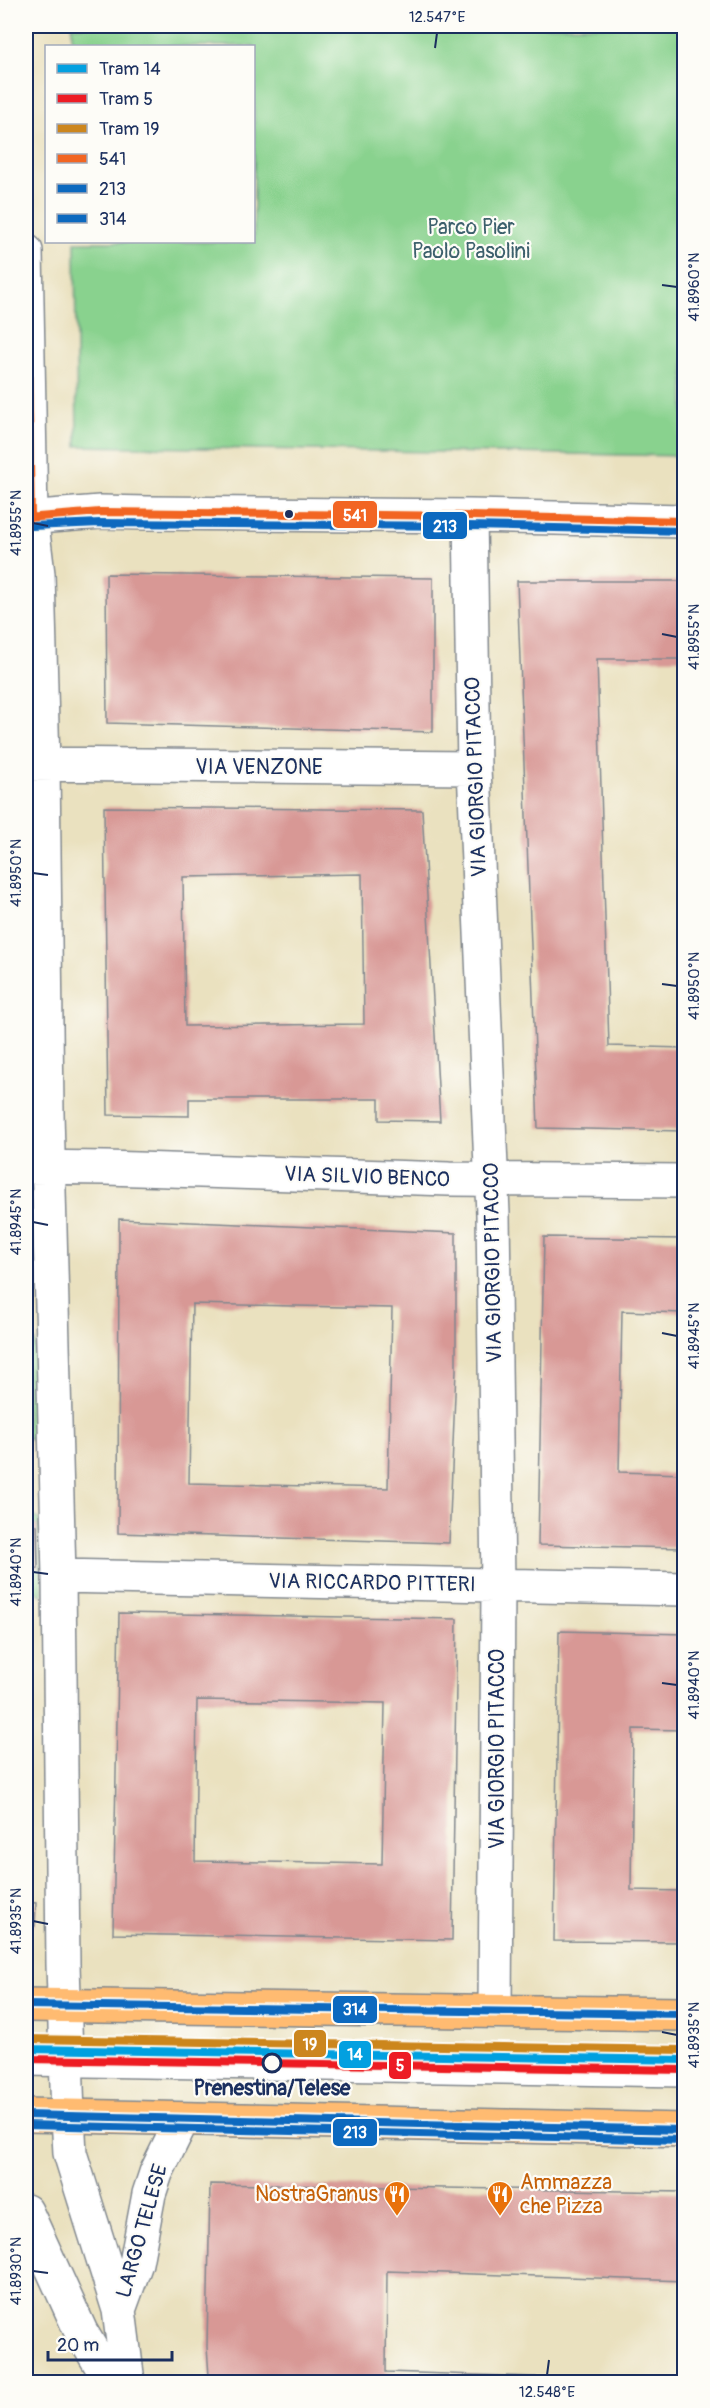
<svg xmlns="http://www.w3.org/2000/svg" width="710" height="2408" font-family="Pangolin,sans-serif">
  <rect width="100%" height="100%" fill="#fdfcf7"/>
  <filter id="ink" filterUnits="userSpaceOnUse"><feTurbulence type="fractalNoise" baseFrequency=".0167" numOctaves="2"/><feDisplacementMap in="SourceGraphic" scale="12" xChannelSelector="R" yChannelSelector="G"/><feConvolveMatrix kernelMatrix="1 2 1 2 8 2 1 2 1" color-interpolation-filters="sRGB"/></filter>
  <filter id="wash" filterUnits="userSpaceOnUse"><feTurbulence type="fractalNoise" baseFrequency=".008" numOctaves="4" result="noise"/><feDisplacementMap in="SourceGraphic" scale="24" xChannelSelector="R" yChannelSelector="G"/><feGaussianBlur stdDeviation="1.35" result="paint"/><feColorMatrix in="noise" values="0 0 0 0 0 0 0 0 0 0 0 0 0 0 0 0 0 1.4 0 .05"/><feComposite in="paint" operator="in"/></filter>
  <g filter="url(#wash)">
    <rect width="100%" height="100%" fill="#eae1bf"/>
    <!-- green -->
    <path fill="#89d28e" stroke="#528076" stroke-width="1.5" d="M72 26H684V456L77 446 75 242H254V46H72Z
      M26 1198 34 1204 36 1264 26 1257Z
      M35 1341 38 1440 35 1442 26 1436V1342Z
      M26 1512 40 1520 43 1596 26 1585V1569L38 1568 37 1525H26Z"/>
    <g id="blocks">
      <!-- building -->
      <path fill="#d89895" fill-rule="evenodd" d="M106 574 433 578V732L107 723Z
        M517 581H684V659H597L609 1046 684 1048V1131L538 1128Z
        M104 807 422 810 440 1121 379 1120V1099H189V1116L108 1115ZM362 874 364 1024 185 1026 183 877Z
        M119 1219 456 1233V1370L449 1543 118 1533ZM192 1304 392 1308 388 1488 189 1483Z
        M544 1237 684 1239V1313L622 1311 619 1472 684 1474V1548L538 1545Z
        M26 1525H37L38 1568 26 1569Z
        M119 1613 457 1619 452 1940 113 1934ZM197 1700 385 1703 382 1864 195 1861Z
        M559 1631 684 1634V1730L633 1729 631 1890 684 1891V1942L554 1941Z
        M26 1902 36 1903 35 1926H26Z
        M210 2184 684 2192V2281L387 2271 386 2372 536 2377V2382H213L209 2376 207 2347Z"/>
    </g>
  </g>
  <g filter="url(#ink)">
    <use href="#blocks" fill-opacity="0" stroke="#82888e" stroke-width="1.5"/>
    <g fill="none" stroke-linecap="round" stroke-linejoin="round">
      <!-- minor casing -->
      <g stroke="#82888e" stroke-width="36">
        <path id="minor" d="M26 251 31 516 38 574 43 765 47 1113 59 1576 63 1965 68 2116 70 2153 119 2310 128 2382
          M470 516 474 768 493 1214 498 1586 495 2011
          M26 518 100 512 148 513 470 516 684 521
          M26 764 474 768
          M26 1167 106 1168 449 1179 684 1181
          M59 1576 684 1589
          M26 2059 684 2070
          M26 2211 81 2332 111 2382
          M119 2310 136 2263 149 2194 156 2173 182 2120"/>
      </g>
      <!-- major casing -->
      <g stroke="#82888e" stroke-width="36">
        <path id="major" d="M26 2005 684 2014
          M26 2115 684 2130"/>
      </g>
      <!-- minor -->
      <use href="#minor" stroke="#fff" stroke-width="33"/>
      <!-- major -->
      <use href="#major" stroke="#ffbb71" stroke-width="33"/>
      <!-- bus-1 casing -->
      <g stroke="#fdfcf7" stroke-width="12">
        <path id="bus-1" d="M26 251 31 516
          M26 518 100 512 470 516 684 521"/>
      </g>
      <!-- bus-2 casing -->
      <g stroke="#fdfcf7" stroke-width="12">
        <path id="bus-2" d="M26 525 32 526 100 523 470 526 684 531
          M26 2125 684 2140"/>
      </g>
      <!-- bus-3 casing -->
      <g stroke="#fdfcf7" stroke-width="12">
        <path id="bus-3" d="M26 2005 684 2014
          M26 2115 684 2130"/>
      </g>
      <!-- bus-1 -->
      <use href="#bus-1" stroke="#f26522" stroke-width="8"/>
      <!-- bus-2 -->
      <use href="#bus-2" stroke="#0c69bf" stroke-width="8"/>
      <!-- bus-3 -->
      <use href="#bus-3" stroke="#0c69bf" stroke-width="8"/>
      <!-- tram-1 casing -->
      <g stroke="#fdfcf7" stroke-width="12">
        <path id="tram-1" d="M26 2049 684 2060"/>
      </g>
      <!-- tram-2 casing -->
      <g stroke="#fdfcf7" stroke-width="12">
        <path id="tram-2" d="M26 2059 684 2070"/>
      </g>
      <!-- tram-3 casing -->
      <g stroke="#fdfcf7" stroke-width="12">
        <path id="tram-3" d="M26 2039 684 2050"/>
      </g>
      <!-- tram-1 -->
      <use href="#tram-1" stroke="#03a0e0" stroke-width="8"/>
      <!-- tram-2 -->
      <use href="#tram-2" stroke="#ed1c24" stroke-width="8"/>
      <!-- tram-3 -->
      <use href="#tram-3" stroke="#cc861e" stroke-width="8"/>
    </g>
  </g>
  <!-- ticks -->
  <path fill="none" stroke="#1b2f5e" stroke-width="2" d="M435 48 437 33M662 285 677 287M33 523 48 526M662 634 677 637M33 873 48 875M662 984 677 986M33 1222 48 1225M662 1333 677 1336M33 1572 48 1574M662 1683 677 1685M33 1921 48 1924M662 2032 677 2035M33 2271 48 2273M547 2375 549 2360"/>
  <!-- icons -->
  <defs>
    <g id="restaurant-pin" transform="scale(1.35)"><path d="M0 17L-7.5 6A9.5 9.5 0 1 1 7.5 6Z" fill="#e8710a" stroke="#fdfcf7"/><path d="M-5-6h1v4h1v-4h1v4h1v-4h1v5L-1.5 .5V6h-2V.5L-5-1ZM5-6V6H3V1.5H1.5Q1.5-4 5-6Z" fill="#fff"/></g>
  </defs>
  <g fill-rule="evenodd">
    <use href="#restaurant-pin" x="397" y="2194"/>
    <use href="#restaurant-pin" x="500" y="2194"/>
  </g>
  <!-- markers -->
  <circle fill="#1b2f5e" stroke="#fdfcf7" stroke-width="2" cx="289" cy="514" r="5"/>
  <circle fill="#fdfcf7" stroke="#1b2f5e" stroke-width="3" cx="272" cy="2063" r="9"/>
  <g text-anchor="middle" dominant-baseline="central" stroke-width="4.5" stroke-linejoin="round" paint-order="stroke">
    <!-- park labels -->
    <g font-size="21" fill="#3c606c" stroke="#fdfcf7">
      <text x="471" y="227">Parco Pier<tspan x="471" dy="24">Paolo Pasolini</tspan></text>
    </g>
    <!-- street labels -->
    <g font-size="21" fill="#1b2f5e" stroke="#fdfcf7">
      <text x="259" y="767">VIA VENZONE</text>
      <text transform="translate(476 777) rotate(-92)">VIA GIORGIO PITACCO</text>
      <text transform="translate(367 1177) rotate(2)">VIA SILVIO BENCO</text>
      <text transform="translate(493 1263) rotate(-91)">VIA GIORGIO PITACCO</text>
      <text transform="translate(372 1583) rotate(1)">VIA RICCARDO PITTERI</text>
      <text transform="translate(497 1749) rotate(-90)">VIA GIORGIO PITACCO</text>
      <text transform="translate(142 2231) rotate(-74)">LARGO TELESE</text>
    </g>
    <!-- stop labels -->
    <g font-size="21" font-weight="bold" fill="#1b2f5e" stroke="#fdfcf7">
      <text x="272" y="2088">Prenestina/Telese</text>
    </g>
    <!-- food labels -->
    <g font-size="21" fill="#c56008" stroke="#fdfcf7" text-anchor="start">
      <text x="520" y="2182">Ammazza<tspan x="520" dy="24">che Pizza</tspan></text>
      <text x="378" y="2194" text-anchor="end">NostraGranus</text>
    </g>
  </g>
  <g stroke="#fdfcf7" stroke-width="2">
    <rect x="332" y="500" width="46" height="29" rx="6" fill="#f26522"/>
    <rect x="422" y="511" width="46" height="29" rx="6" fill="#0c69bf"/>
    <rect x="332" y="1995" width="46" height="29" rx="6" fill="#0c69bf"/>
    <rect x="293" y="2029" width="34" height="29" rx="6" fill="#cc861e"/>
    <rect x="338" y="2040" width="34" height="29" rx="6" fill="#03a0e0"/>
    <rect x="388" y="2051" width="24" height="29" rx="6" fill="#ed1c24"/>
    <rect x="332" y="2118" width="46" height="29" rx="6" fill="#0c69bf"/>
  </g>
  <g font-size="16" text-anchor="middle" font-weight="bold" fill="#fff">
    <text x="355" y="521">541</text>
    <text x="445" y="532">213</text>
    <text x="355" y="2015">314</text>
    <text x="310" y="2050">19</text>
    <text x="355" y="2060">14</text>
    <text x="400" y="2071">5</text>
    <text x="355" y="2138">213</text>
  </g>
  <!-- margin -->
  <rect width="710" height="2408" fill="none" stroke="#fdfcf7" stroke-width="66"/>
  <!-- legend -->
  <rect x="45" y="45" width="210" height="198" fill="#fdfcf7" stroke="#a3aaba" stroke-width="1.5"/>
  <rect x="57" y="64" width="30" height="9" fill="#03a0e0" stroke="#a3aaba" stroke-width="1.5"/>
  <text x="99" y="75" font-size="18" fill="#1b2f5e">Tram 14</text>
  <rect x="57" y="94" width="30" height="9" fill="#ed1c24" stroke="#a3aaba" stroke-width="1.5"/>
  <text x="99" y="105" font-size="18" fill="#1b2f5e">Tram 5</text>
  <rect x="57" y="124" width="30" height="9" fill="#cc861e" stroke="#a3aaba" stroke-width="1.5"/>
  <text x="99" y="135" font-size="18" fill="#1b2f5e">Tram 19</text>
  <rect x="57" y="154" width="30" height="9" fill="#f26522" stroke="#a3aaba" stroke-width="1.5"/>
  <text x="99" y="165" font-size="18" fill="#1b2f5e">541</text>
  <rect x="57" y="184" width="30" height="9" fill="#0c69bf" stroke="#a3aaba" stroke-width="1.5"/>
  <text x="99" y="195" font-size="18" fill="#1b2f5e">213</text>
  <rect x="57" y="214" width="30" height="9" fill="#0c69bf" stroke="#a3aaba" stroke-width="1.5"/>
  <text x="99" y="225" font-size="18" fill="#1b2f5e">314</text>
  <!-- scale -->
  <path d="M48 2351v9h124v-9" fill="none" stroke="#1b2f5e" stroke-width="3"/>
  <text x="57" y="2351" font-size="18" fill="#1b2f5e" stroke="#fdfcf7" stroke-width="4.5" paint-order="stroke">20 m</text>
  <rect x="33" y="33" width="644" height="2342" fill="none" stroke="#1b2f5e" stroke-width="2"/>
  <g font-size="15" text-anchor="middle" fill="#1b2f5e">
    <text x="437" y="22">12.547°E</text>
    <text transform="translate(694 287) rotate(-90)" y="5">41.8960°N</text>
    <text transform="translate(16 523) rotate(-90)" y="5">41.8955°N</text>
    <text transform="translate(694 637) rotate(-90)" y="5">41.8955°N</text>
    <text transform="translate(16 873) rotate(-90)" y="5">41.8950°N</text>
    <text transform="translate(694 986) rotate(-90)" y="5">41.8950°N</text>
    <text transform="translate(16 1222) rotate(-90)" y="5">41.8945°N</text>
    <text transform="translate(694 1336) rotate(-90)" y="5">41.8945°N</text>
    <text transform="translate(16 1572) rotate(-90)" y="5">41.8940°N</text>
    <text transform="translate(694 1685) rotate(-90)" y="5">41.8940°N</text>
    <text transform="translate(16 1921) rotate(-90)" y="5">41.8935°N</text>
    <text transform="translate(694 2035) rotate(-90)" y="5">41.8935°N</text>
    <text transform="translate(16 2271) rotate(-90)" y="5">41.8930°N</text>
    <text x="547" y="2397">12.548°E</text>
  </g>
</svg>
